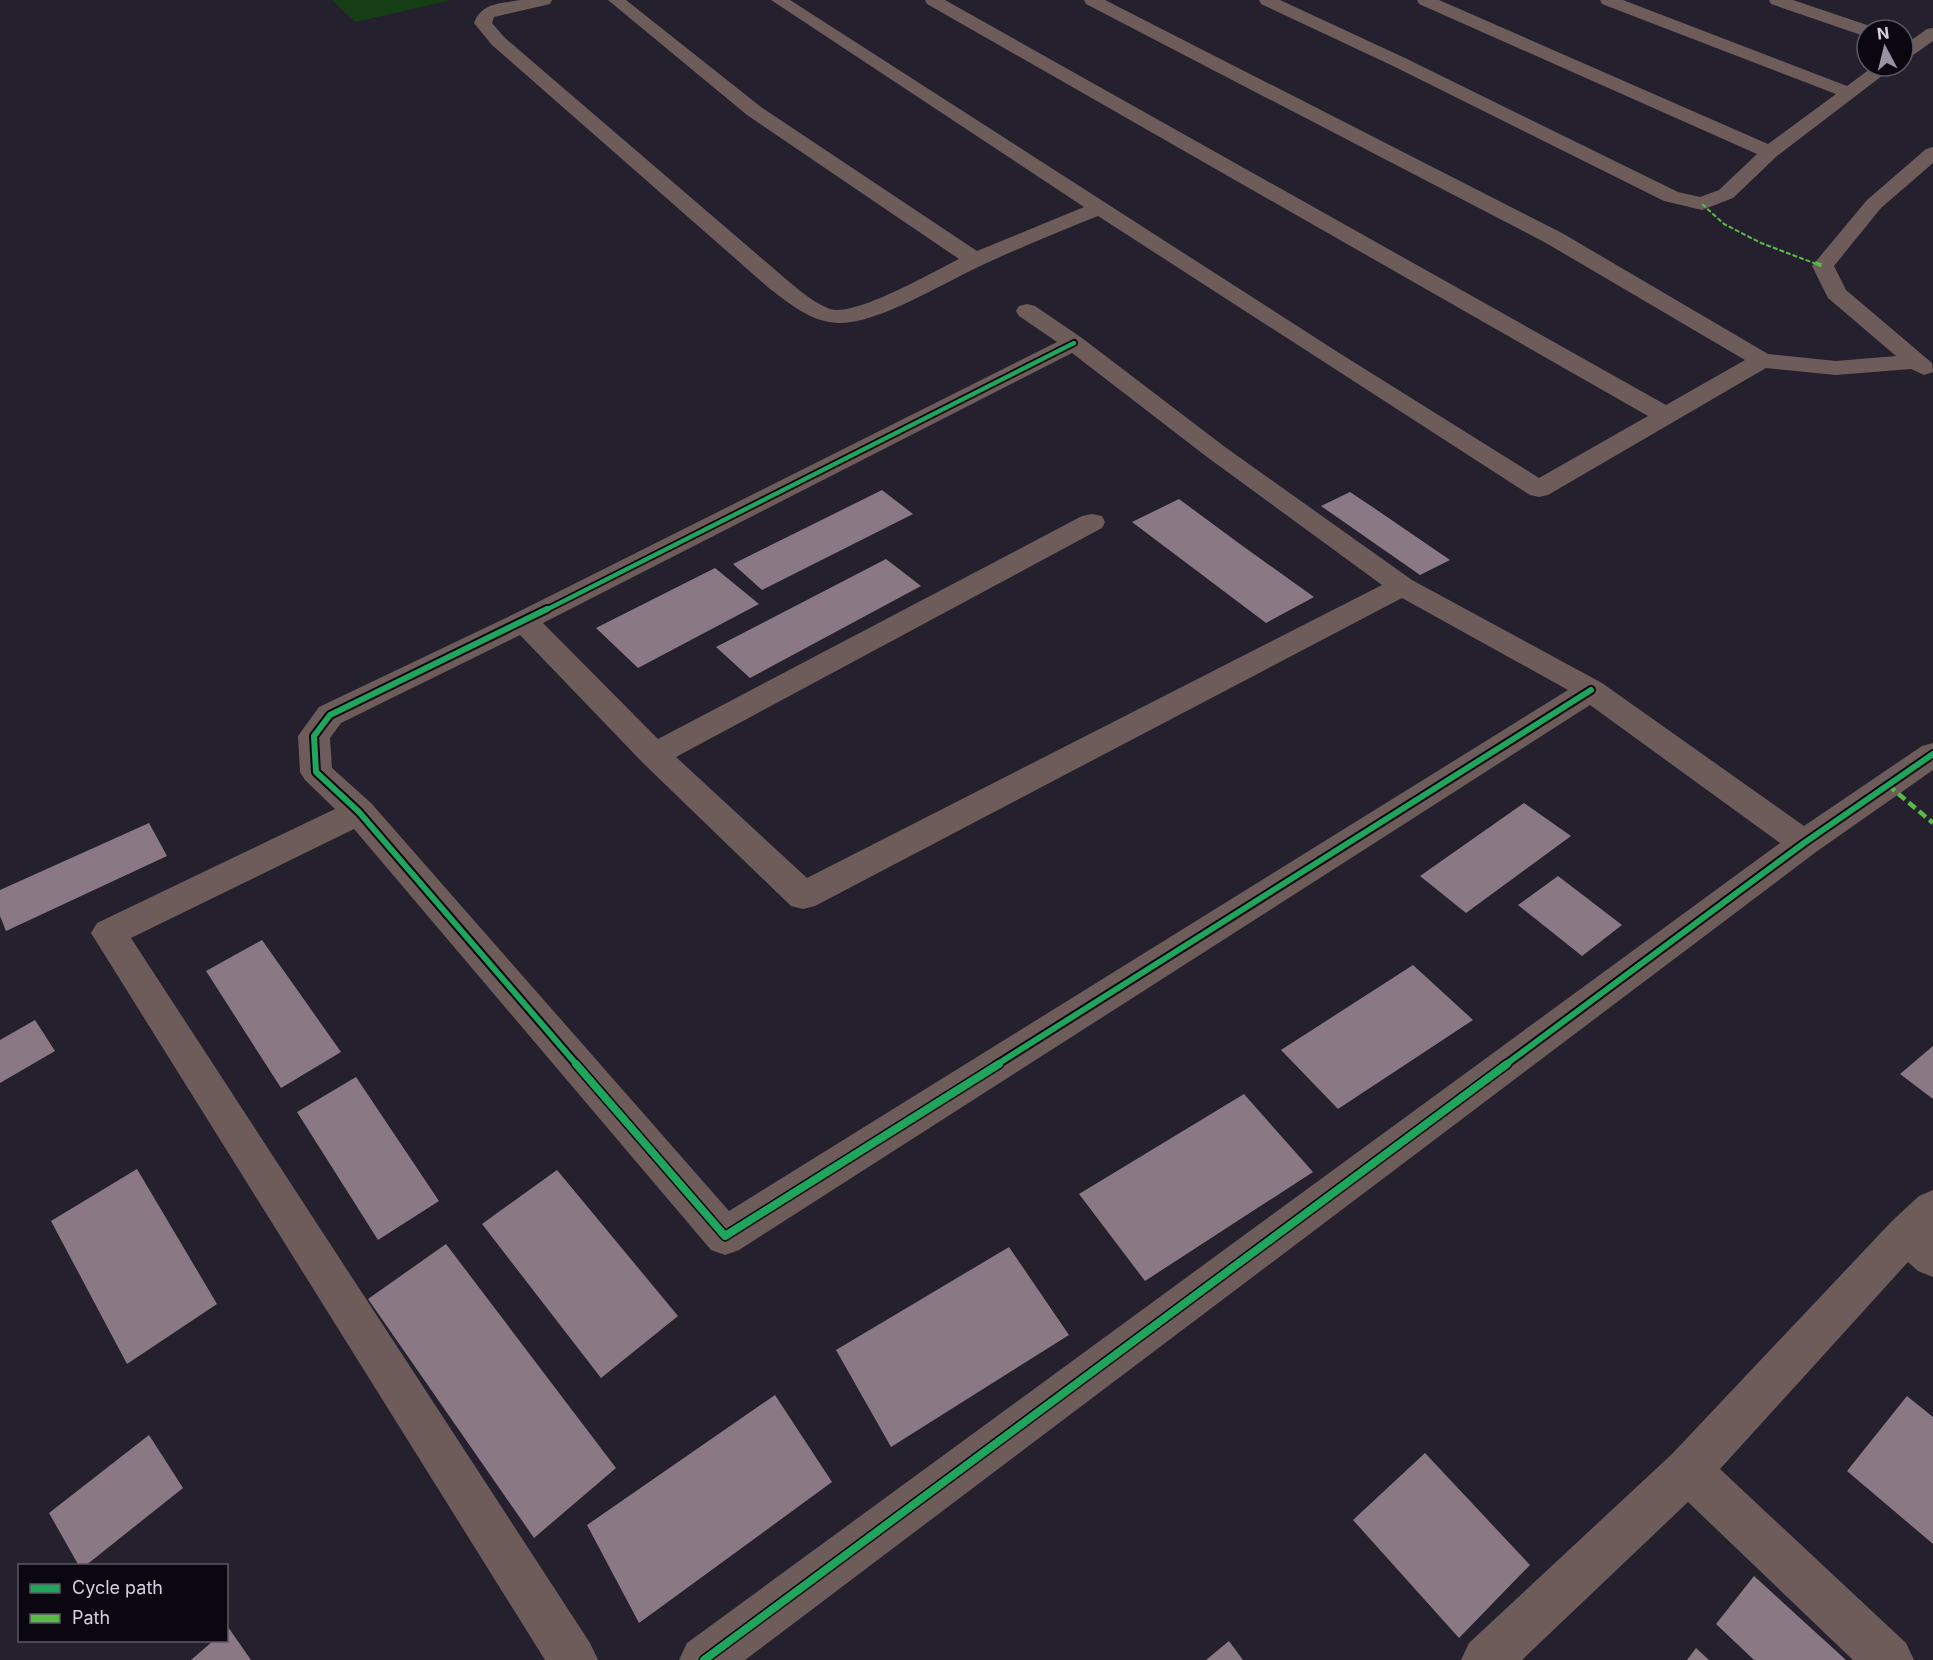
<svg xmlns="http://www.w3.org/2000/svg" width="1933" height="1660" font-family="Inter,sans-serif">
  <rect width="100%" height="100%" fill="#24202d"/>
  <!-- green -->
  <path fill="#153e14" d="M332 0H452L355 22Z"/>
  <!-- building -->
  <path fill="#8a7984" d="M882 490 913 514 762 590 733 564Z
    M1350 492 1374 508 1450 560 1420 575 1321 506Z
    M1179 499 1244 547 1314 597 1266 623 1132 522Z
    M886 559 921 586 750 678 716 647Z
    M715 568 759 604 638 668 596 628Z
    M1524 803 1571 836 1466 913 1420 876Z
    M149 823 167 856 6 931 0 916V890Z
    M1558 876 1622 925 1582 956 1518 905Z
    M262 940 341 1052 281 1088 206 971Z
    M1413 965 1473 1020 1338 1109 1281 1050Z
    M35 1020 55 1051 0 1083V1040Z
    M1933 1046V1099L1900 1074Z
    M356 1077 439 1201 378 1240 297 1112Z
    M1244 1094 1313 1172 1145 1281 1079 1194Z
    M137 1169 217 1304 127 1364 51 1221Z
    M557 1170 678 1316 601 1378 482 1224Z
    M446 1244 616 1468 534 1538 368 1299Z
    M1009 1247 1069 1335 891 1447 836 1350Z
    M775 1395 832 1482 639 1623 587 1525Z
    M1907 1396 1933 1417V1544L1847 1471Z
    M149 1435 183 1488 85 1566H79L49 1513Z
    M1425 1453 1530 1565 1459 1638 1353 1520Z
    M1754 1576 1846 1660H1754L1716 1624Z
    M228 1627 251 1660H191L213 1641H226Z
    M1229 1641 1243 1660H1206Z
    M1696 1648 1709 1660H1687Z"/>
  <g fill="none" stroke-linecap="round" stroke-linejoin="round">
    <!-- minor -->
    <path fill="#6d5c59" fill-rule="evenodd" d="M520 0H552L550 4 494 17 492 23 504 37 773 268C790 282 809 301 830 309 855 317 933 272 959 259L747 115 608 0H626L761 107 977 251 1084 207 771 0H790L1336 351 1539 478 1648 416 927 4 925 0H945L1666 405 1745 360 1546 243 1086 4 1084 0H1105L1562 233 1768 354 1836 361 1896 356 1828 298 1812 266 1867 200 1926 149 1933 147V163L1881 208 1834 266 1846 290 1932 363 1933 372 1924 375 1911 369 1836 375 1766 368 1548 495 1539 497 1530 495 1098 216C1058 232 1019 248 980 266 944 283 875 325 838 323 811 322 790 304 770 289L492 45 474 23C482 2 500 4 520 0Z
      M1259 0H1280L1405 58 1678 192 1700 197 1719 190 1757 154 1419 4 1417 0H1439L1768 144 1836 94 1602 4 1600 0H1623L1847 86 1874 66H1895L1777 156 1733 198 1702 210 1664 201 1393 66 1261 4Z
      M1769 0H1793L1873 27 1875 30H1867V36L1861 35 1771 4Z
      M1933 28V41L1909 58 1903 59V46L1927 29Z
      M1027 304 1035 306 1082 338 1225 447 1412 580 1602 683 1804 826 1922 746 1933 743V770L1816 852 745 1660H679L687 1643 1780 843 1590 705 739 1250 725 1255 711 1250 354 829 131 938 590 1643 598 1660H545L91 933 97 923 335 809 305 780 300 772 298 736 319 707 514 614 1057 342 1019 316 1016 311 1019 306ZM1072 353 1207 457 1382 585 807 878 676 757 1102 528 1105 522 1102 516 1092 514 1082 516 658 739 543 623ZM1402 598 1568 690 729 1211 371 803 332 768 330 738 341 723 520 635 643 763 791 906 803 909 815 906Z
      M1933 1190V1277L1918 1271 1908 1262 1720 1469 1906 1643 1914 1660H1853L1688 1502 1522 1660H1461L1469 1643 1672 1454 1892 1221 1919 1196Z"/>
    <!-- quiet-far2 -->
    <path stroke="#58b947" stroke-width="2" stroke-dasharray="5 2" stroke-linecap="butt" d="M1702 204 1724 224 1761 243 1819 265"/>
    <!-- quiet-far1 -->
    <path stroke="#58b947" stroke-width="4" stroke-dasharray="7 4" stroke-linecap="butt" d="M1815 263 1823 266"/>
    <!-- quiet -->
    <path stroke="#58b947" stroke-width="4.5" stroke-dasharray="9 4.5" stroke-linecap="butt" d="M1888 785 1933 823"/>
    <!-- cycleway-far2 casing -->
    <g stroke="#0a0711" stroke-width="8">
      <path id="cycleway-far2" d="M544 611 1074 343"/>
    </g>
    <!-- cycleway-far1 casing -->
    <g stroke="#0a0711" stroke-width="10">
      <path id="cycleway-far1" d="M547 609 330 715 314 736 316 772 359 812 577 1065
        M996 1065 1591 690
        M1505 1065 1804 843 1933 754"/>
    </g>
    <!-- cycleway casing -->
    <g stroke="#0a0711" stroke-width="11">
      <path id="cycleway" d="M576 1064 725 1236 999 1064
        M704 1660 1507 1064"/>
    </g>
    <!-- cycleway-far2 -->
    <use href="#cycleway-far2" stroke="#20a55d" stroke-width="4.5"/>
    <!-- cycleway-far1 -->
    <use href="#cycleway-far1" stroke="#20a55d" stroke-width="6"/>
    <!-- cycleway -->
    <use href="#cycleway" stroke="#20a55d" stroke-width="8"/>
  </g>
  <!-- legend -->
  <rect x="18" y="1564" width="210" height="78" fill="#0a0711" stroke="#5b5864" stroke-width="1.5"/>
  <rect x="30" y="1584" width="30" height="9" fill="#20a55d" stroke="#5b5864" stroke-width="1.5"/>
  <text x="72" y="1594" font-size="18" fill="#d4d1e1">Cycle path</text>
  <rect x="30" y="1614" width="30" height="9" fill="#58b947" stroke="#5b5864" stroke-width="1.5"/>
  <text x="72" y="1624" font-size="18" fill="#d4d1e1">Path</text>
  <!-- north arrow -->
  <g transform="translate(1885 48) rotate(353)"><circle r="28" fill="#0a0711" stroke="#5b5864" stroke-width="1.5"/>
  <path d="M0-4.5L10 22L0 15L-10 22Z" fill="#9693a2"/>
  <text y="-9" font-size="16" font-weight="bold" text-anchor="middle" fill="#d4d1e1">N</text>
  </g>
</svg>
